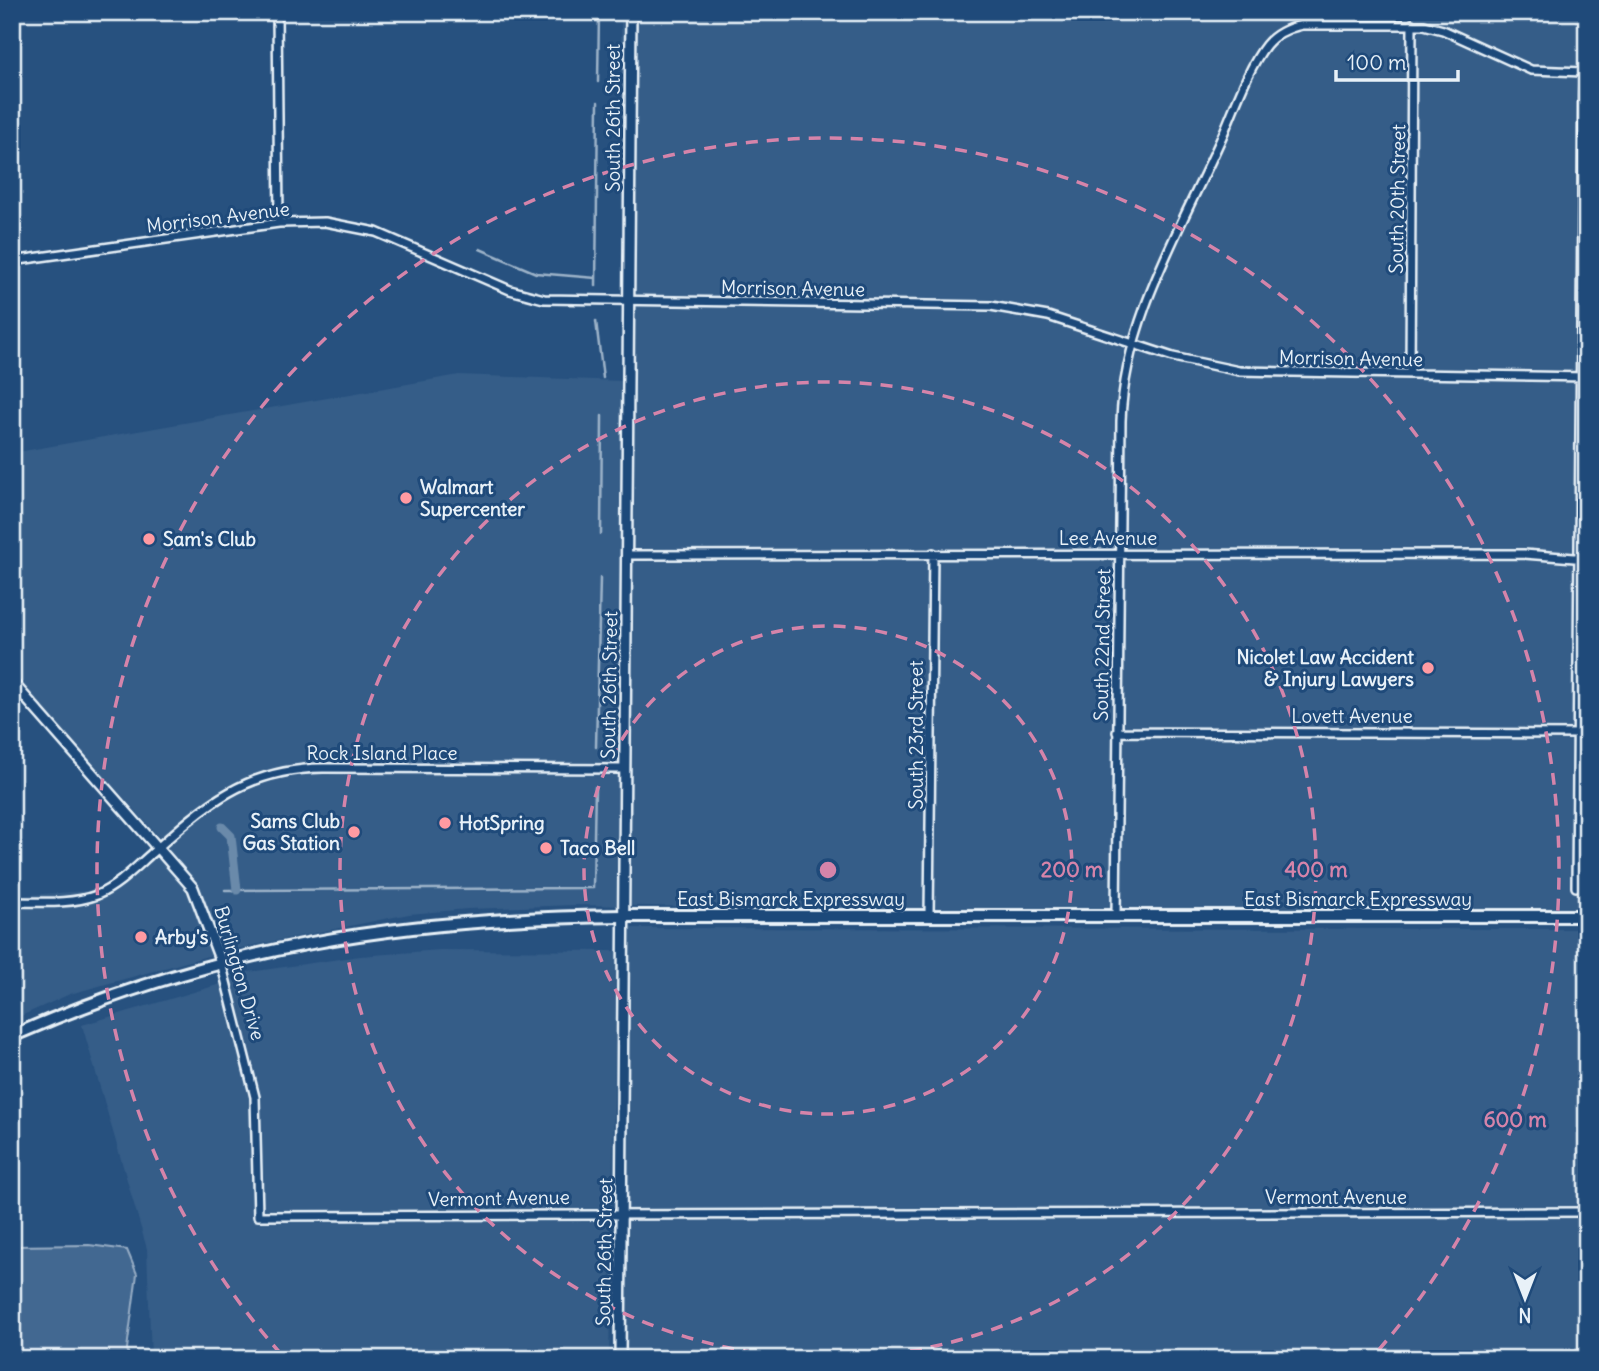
<svg xmlns="http://www.w3.org/2000/svg" width="1599" height="1371" font-family="Delius,sans-serif">
  <rect width="100%" height="100%" fill="#27517f"/>
  <filter id="ink" filterUnits="userSpaceOnUse"><feTurbulence type="fractalNoise" baseFrequency=".0143" numOctaves="2"/><feDisplacementMap in="SourceGraphic" scale="14" xChannelSelector="R" yChannelSelector="G"/><feConvolveMatrix kernelMatrix="1 2 1 2 8 2 1 2 1" color-interpolation-filters="sRGB"/></filter>
  <g filter="url(#ink)">
    <!-- built -->
    <path fill="#355d88" d="M621 12H1587V911H1023L575 905 468 909 409 914 226 951 70 994 12 1020V896L88 891 104 885 117 878 159 837 21 684 12 668V453L459 375 622 381Z
      M627 928 1587 929V1359H626Z
      M440 950 617 951 609 1359H151L147 1249 82 1025 241 978 235 974 360 956Z"/>
    <!-- green -->
    <path fill="#436891" stroke="#96acc4" stroke-width="2" d="M89 1245 127 1250 137 1274 127 1349 130 1359H12V1246Z"/>
    <g fill="none" stroke-linecap="round" stroke-linejoin="round">
      <!-- stream -->
      <path stroke="#9db3c9" stroke-width="2.5" d="M598 82 599 12
        M480 249 536 273 596 278
        M596 286 598 102
        M596 321 603 378
        M601 534 602 416
        M596 747 600 578
        M225 890 593 888 595 787
        M378 1359H396"/>
      <!-- canal -->
      <path stroke="#6b8aaa" stroke-width="9" d="M222 827 231 836 237 890"/>
      <!-- minor casing -->
      <g stroke="#e8f1f8" stroke-width="12">
        <path id="minor" d="M277 12 279 223
          M12 261 279 223 325 222 376 232 510 290 544 299 991 306 1048 316 1173 357 1239 371 1587 377
          M1410 374 1412 24
          M628 555 1524 554 1587 559
          M1117 732 1587 734
          M1576 887 1583 96 1587 47
          M12 902C40 902 70 905 97 895 118 886 135 868 152 853 206 804 246 769 323 768L625 769
          M929 916 933 553
          M1116 916 1121 421C1124 322 1180 230 1220 141 1233 113 1247 69 1266 45 1275 34 1288 28 1302 25H1424L1443 30 1531 70 1584 72
          M221 962 255 1097 258 1216 1587 1212"/>
      </g>
      <!-- tertiary casing -->
      <g stroke="#e8f1f8" stroke-width="14">
        <path id="tertiary" d="M12 682 193 888 221 962
          M620 1359 631 12"/>
      </g>
      <!-- primary casing -->
      <g stroke="#e8f1f8" stroke-width="16">
        <path id="primary" d="M12 1036C217 946 402 918 624 916H1587"/>
      </g>
      <!-- minor -->
      <use href="#minor" stroke="#1f4a7a" stroke-width="7"/>
      <!-- tertiary -->
      <use href="#tertiary" stroke="#1f4a7a" stroke-width="9"/>
      <!-- primary -->
      <use href="#primary" stroke="#1f4a7a" stroke-width="10"/>
    </g>
  </g>
  <!-- distance rings -->
  <g fill="none" stroke="#d584aa" stroke-width="3.5" stroke-dasharray="12 9">
    <circle cx="828" cy="870" r="244"/>
    <circle cx="828" cy="870" r="488"/>
    <path d="M281 1354A731 731 0 1 1 1375 1354"/>
  </g>
  <!-- markers -->
  <g fill="#ff9aa2" stroke="#1f4a7a" stroke-width="2.5">
    <circle cx="406" cy="498" r="7"/>
    <circle cx="149" cy="539" r="7"/>
    <circle cx="1428" cy="668" r="7"/>
    <circle cx="445" cy="823" r="7"/>
    <circle cx="354" cy="832" r="7"/>
    <circle cx="546" cy="848" r="7"/>
    <circle cx="141" cy="937" r="7"/>
  </g>
  <g text-anchor="middle" dominant-baseline="central" stroke-width="6" stroke-linejoin="round" paint-order="stroke">
    <!-- street labels -->
    <g font-size="19" fill="#e8f1f8" stroke="#1f4a7a">
      <text transform="translate(613 118) rotate(-90)">South 26th Street</text>
      <text transform="translate(1397 199) rotate(-89)">South 20th Street</text>
      <text transform="translate(218 217) rotate(-7)">Morrison Avenue</text>
      <text transform="translate(793 288) rotate(1)">Morrison Avenue</text>
      <text transform="translate(1351 358) rotate(1)">Morrison Avenue</text>
      <text x="1108" y="538">Lee Avenue</text>
      <text transform="translate(1102 645) rotate(-89)">South 22nd Street</text>
      <text transform="translate(609 685) rotate(-89)">South 26th Street</text>
      <text x="1352" y="716">Lovett Avenue</text>
      <text transform="translate(916 735) rotate(-90)">South 23rd Street</text>
      <text x="382" y="753">Rock Island Place</text>
      <text x="791" y="899">East Bismarck Expressway</text>
      <text x="1358" y="899">East Bismarck Expressway</text>
      <text transform="translate(240 973) rotate(74)">Burlington Drive</text>
      <text x="1336" y="1197">Vermont Avenue</text>
      <text transform="translate(499 1198) rotate(-1)">Vermont Avenue</text>
      <text transform="translate(604 1252) rotate(-89)">South 26th Street</text>
    </g>
    <!-- poi labels -->
    <g font-size="19" font-weight="bold" fill="#e8f1f8" stroke="#1f4a7a" text-anchor="start">
      <text x="420" y="487">Walmart<tspan x="420" dy="22">Supercenter</tspan></text>
      <text x="163" y="539">Sam's Club</text>
      <text x="1414" y="657" text-anchor="end">Nicolet Law Accident<tspan x="1414" dy="22">&amp; Injury Lawyers</tspan></text>
      <text x="340" y="821" text-anchor="end">Sams Club<tspan x="340" dy="22">Gas Station</tspan></text>
      <text x="459" y="823">HotSpring</text>
      <text x="560" y="848">Taco Bell</text>
      <text x="155" y="937">Arby's</text>
    </g>
  </g>
  <circle cx="828" cy="870" r="10" fill="#d584aa" stroke="#1f4a7a" stroke-width="3.5"/>
  <g font-size="21" text-anchor="middle" font-weight="bold" fill="#d584aa" stroke="#1f4a7a" stroke-width="6" stroke-linejoin="round" paint-order="stroke">
    <text x="1072" y="877">200 m</text>
    <text x="1316" y="877">400 m</text>
    <text x="1515" y="1127">600 m</text>
  </g>
  <!-- margin -->
  <rect width="1599" height="1371" fill="none" stroke="#1f4a7a" stroke-width="42"/>
  <rect x="21" y="21" width="1557" height="1329" fill="none" stroke="#e8f1f8" stroke-width="2.5" filter="url(#ink)"/>
  <!-- north arrow -->
  <g transform="translate(1525 1298) rotate(180)" stroke="#1f4a7a" stroke-width="5" paint-order="stroke">
  <path d="M0-5L12 26L0 18L-12 26Z" fill="#e8f1f8"/>
  <text y="-10" font-size="19" font-weight="bold" text-anchor="middle" fill="#e8f1f8">N</text>
  </g>
  <!-- scale -->
  <path d="M1336 70v10h122v-10" fill="none" stroke="#e8f1f8" stroke-width="3.5"/>
  <text x="1347" y="70" font-size="21" fill="#e8f1f8" stroke="#1f4a7a" stroke-width="5" paint-order="stroke">100 m</text>
</svg>
